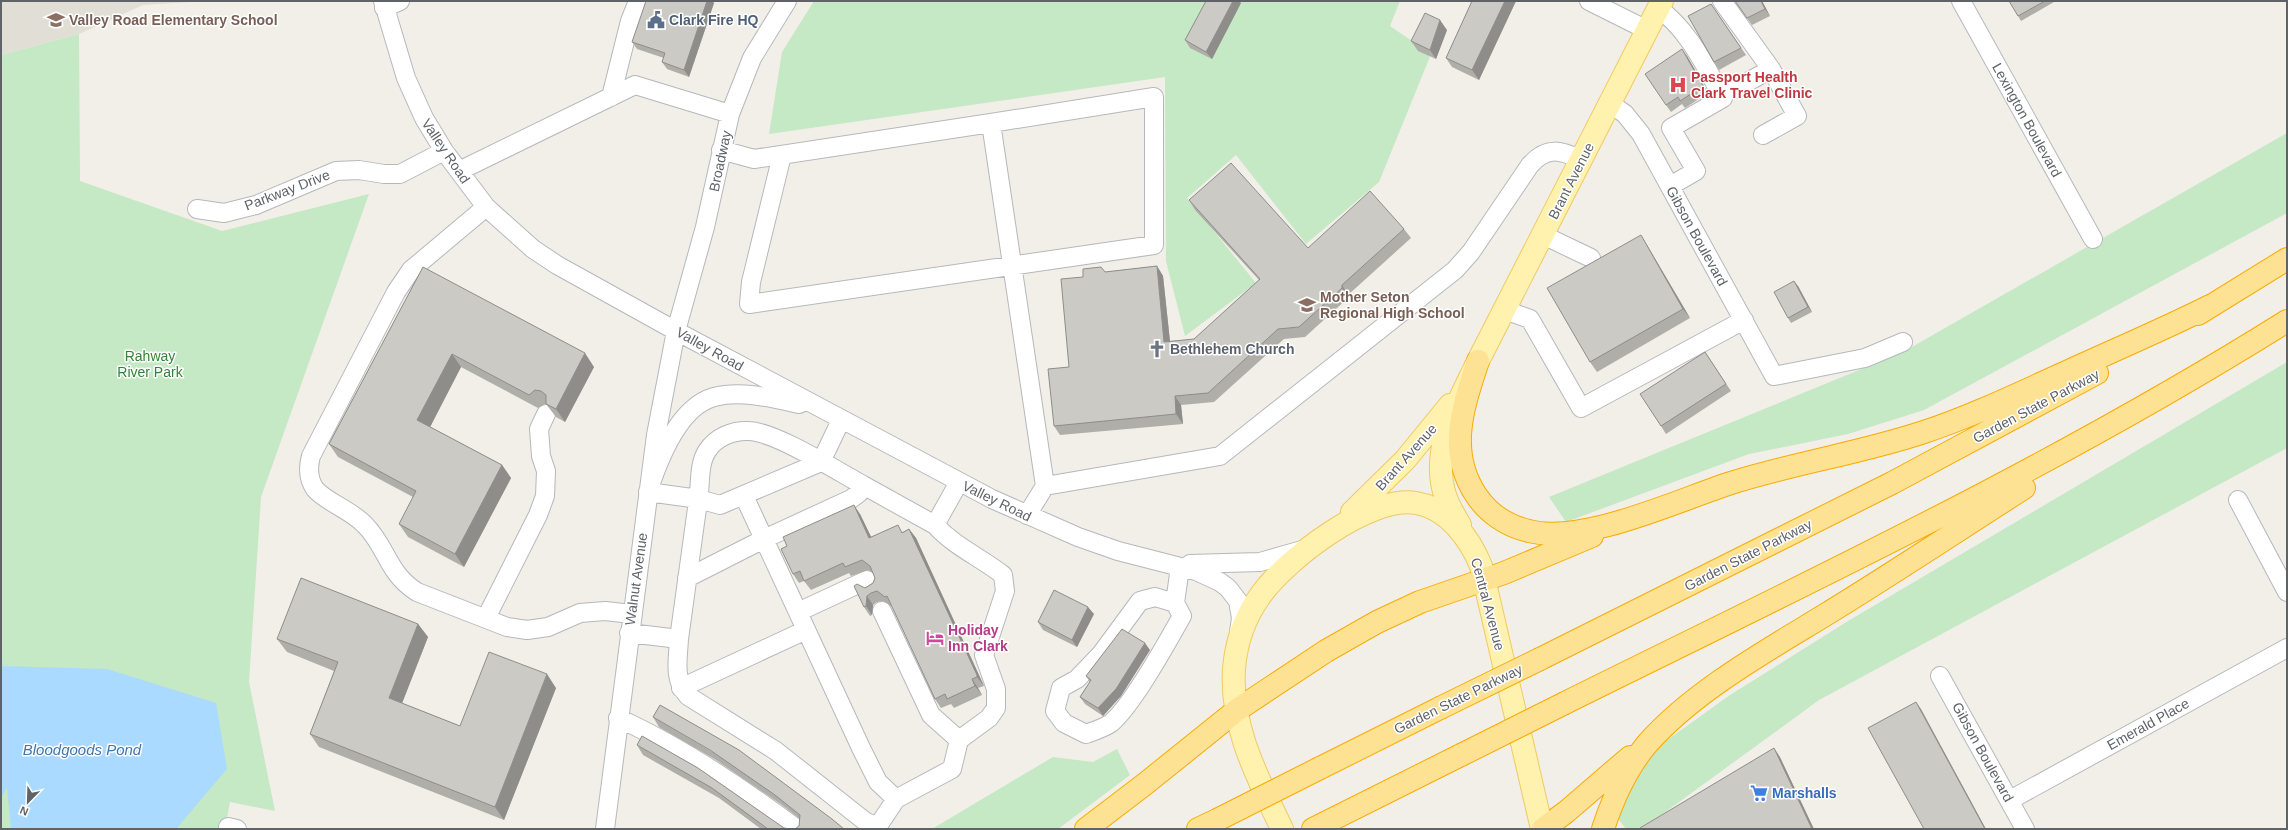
<svg xmlns="http://www.w3.org/2000/svg" width="2288" height="830" font-family="Helvetica,sans-serif">
  <rect width="100%" height="100%" fill="#f1efe8"/>
  <!-- education -->
  <path fill="#e1ded6" d="M1 1H207L143 5 79 34 1 55Z"/>
  <!-- green -->
  <path fill="#c5e8c5" d="M814 1H1400L1390 26 1431 54 1379 182 1306 244 1236 155 1187 198 1256 283 1185 336 1166 261 1165 77 769 134 782 52Z
    M79 34 80 181 222 231 369 194 261 497 249 682 275 811 230 802 225 829H1V55Z
    M2287 133V213L1924 410 1848 434 1749 454 1566 522 1549 497 1903 352Z
    M2287 362V448L1819 700 1642 829H1626L1616 816 1652 751 1730 695 1848 621Z
    M1117 749 1130 775 1058 829H932L1053 757 1093 762Z"/>
  <!-- water -->
  <path fill="#aadaff" d="M1 666 107 669 216 703 227 769 176 829H11L7 787 1 799Z"/>
  <g fill="none" stroke-linecap="round" stroke-linejoin="round">
    <!-- minor casing -->
    <g stroke="#b5b8bc" stroke-width="20">
      <path id="minor" d="M383 1 406 78 424 118 444 151 486 207 533 249 557 265 676 331 992 499 1078 537 1118 551 1196 571 1220 582 1228 588 1238 601 1241 618 1239 632
        M1589 1 1647 30
        M1722 1 1771 69 1797 116 1763 135
        M1961 1 2093 239
        M384 8 400 1
        M1658 8C1689 30 1705 66 1723 98L1671 128 1696 171 1670 186
        M1735 89 1771 69
        M611 97 630 21 638 1
        M1611 104 1625 114 1641 134 1774 376 1865 358 1903 342
        M721 150 754 159 991 123 1045 486
        M782 155 751 282 749 304 1154 245V97L991 123
        M459 171 635 85 730 114
        M486 207 411 270 396 292 311 456C308 467 308 479 315 489 326 502 351 510 365 525 387 547 387 573 417 592L507 627 527 630 548 627 580 613 605 611 632 614
        M197 209 224 213 256 205 336 171 359 170 384 174H400L444 151
        M1543 235 1591 258
        M1505 310 1530 319 1581 408 1744 320
        M799 404C772 398 741 390 714 397 678 407 658 461 648 492L699 499 720 505 821 462 841 420
        M744 496 861 748 878 782 896 799 952 769 959 740 989 718 996 708V689L984 655 1005 591 1003 575C980 557 955 547 935 525L959 482
        M2238 500 2287 592
        M1027 515 1045 486 1220 456 1455 270 1471 252 1530 165C1547 146 1560 150 1582 160
        M1190 564 1260 562 1302 550
        M687 578 764 539 851 499 859 493 863 485 935 525
        M1175 603 1182 616C1168 641 1132 706 1111 723 1104 728 1094 731 1086 734L1064 723 1055 711 1061 688 1077 679 1101 654 1140 601 1155 597 1175 603 1180 567
        M882 611 931 715 959 740
        M798 612 867 580 871 587
        M486 618 538 515 545 496 546 471 541 456 539 429 546 414
        M629 633 679 639C678 660 673 679 688 696L776 751 866 822 874 825 880 823 896 799
        M679 639C685 593 692 547 698 501 701 485 698 465 707 451 716 437 733 430 749 431 776 432 837 471 863 485
        M1940 676 2025 829
        M681 688 806 630
        M618 718C682 747 741 787 797 829
        M2010 800 2287 648
        M228 829V827L237 829
        M605 829 656 435 676 331 705 227 730 114 752 58 787 1"/>
    </g>
    <!-- major casing -->
    <g stroke="#f2c960" stroke-width="24">
      <path id="major" d="M1352 512 1405 460 1450 405
        M1460 525C1455 516 1448 506 1445 495 1430 448 1459 402 1478 361L1662 1
        M1282 829C1258 778 1230 727 1234 669 1236 643 1245 617 1260 596 1286 559 1370 495 1416 503 1448 508 1470 539 1481 566L1542 829"/>
    </g>
    <!-- highway casing -->
    <g stroke="#f9ab00" stroke-width="24">
      <path id="highway" d="M2198 314 2287 259
        M1478 361C1463 407 1447 451 1476 495 1488 513 1507 526 1529 531 1583 545 1678 500 1731 483 1794 463 1861 453 1924 432 1975 415 2022 392 2071 370 2117 349 2164 329 2210 306
        M1540 659 1892 483 2097 373
        M1565 703C1809 582 2056 466 2287 321
        M1320 768 1440 708
        M1086 829 1145 784 1237 710 1326 651 1377 622 1420 602 1504 573 1592 536
        M1198 829 1217 820
        M1313 829 1461 755
        M1543 829 1566 812 1630 757
        M1603 829C1613 798 1626 769 1647 744 1694 691 1766 651 1825 615 1892 574 1958 530 2024 488"/>
    </g>
    <!-- minor -->
    <use href="#minor" stroke="#fff" stroke-width="18"/>
    <!-- major -->
    <use href="#major" stroke="#fff2af" stroke-width="22"/>
    <!-- highway -->
    <use href="#highway" stroke="#fde293" stroke-width="22"/>
    <!-- highway-bridge casing -->
    <g stroke="#f9ab00" stroke-width="24" stroke-linecap="butt">
      <path id="highway-bridge" d="M1440 708 1540 659
        M1461 755 1565 703
        M1217 820 1320 768"/>
    </g>
    <!-- highway-bridge -->
    <use href="#highway-bridge" stroke="#fde293" stroke-width="22"/>
  </g>
  <!-- wall -->
  <path fill="#afaea9" d="M1472 1H1516L1479 80 1452 67 1446 58Z
    M1735 1H1762L1770 16 1752 25Z
    M2009 1H2054V2L2021 21Z
    M714 3 689 77 667 69 662 62 664 58 637 49 632 42Z
    M1241 3 1212 59 1190 48 1185 40Z
    M1711 4 1746 55 1719 70 1714 62Z
    M1447 30 1436 59 1418 51 1411 41Z
    M1687 56 1708 93 1685 108 1682 104 1671 112 1666 105Z
    M1189 200 1308 248 1404 229 1411 238 1348 295V298L1305 337 1284 339 1214 402 1181 405 1183 424 1060 435 1054 426 1069 367 1083 277 1105 272 1157 266 1163 276 1170 341 1194 339 1259 280 1195 210Z
    M1647 245 1690 318 1597 372 1590 362Z
    M423 267 594 367 565 422 556 417 546 404H545L538 408 461 367 430 427 502 465 511 478 464 567 408 537 399 524 413 497 338 457 329 444Z
    M1798 286 1812 312 1791 323 1788 318Z
    M1705 352 1731 391 1666 434 1661 426Z
    M860 514 871 537 903 532 909 529 916 538 983 684 984 686 978 688 982 695 954 708 951 704 941 708 935 699 892 606H891L883 601 877 602 873 605 872 615 870 616 864 607 865 588 873 583 875 578 873 573 868 570 851 576 849 573 811 590 804 581 799 583 793 574Z
    M1094 614 1077 647 1043 630 1038 622Z
    M418 624 428 637 402 703 460 726 556 688 504 820 319 747 310 734 334 671 287 652 277 639Z
    M1150 650 1121 696 1103 716 1085 704 1080 697 1090 682 1086 676Z
    M653 717 844 829 799 826 800 819 782 805 716 760 659 727Z
    M637 745 784 828 791 829H761L719 798 643 755Z"/>
  <!-- shaded-wall -->
  <path fill="#8f8d8a" d="M707 1H713L714 3 689 77 684 70Z
    M1233 1H1239L1241 3 1212 59 1206 52Z
    M1505 1H1516L1479 80 1472 70Z
    M1761 1H1762L1770 16 1765 9Z
    M1440 20 1447 30 1436 59 1430 50Z
    M1682 49 1687 56 1708 93 1703 86Z
    M1641 235 1647 245 1690 318 1683 309Z
    M1157 266 1163 276 1171 351 1164 342Z
    M1794 281 1798 286 1812 312 1808 307Z
    M1342 285 1348 295V298L1342 288Z
    M585 353 594 367 565 422 556 409Z
    M452 354 461 367 427 433 417 420Z
    M1175 396 1181 405 1183 424 1176 414Z
    M502 465 511 478 464 567 455 554Z
    M854 505 860 514 876 547 869 538Z
    M909 529 916 538 984 686 977 677Z
    M867 596 873 605 872 615 866 606Z
    M1088 607 1094 614 1077 647 1072 640Z
    M418 624 428 637 399 711 389 698Z
    M1145 643 1150 650 1121 696 1103 716 1098 708Z
    M547 674 556 688 504 820 495 807Z
    M972 679 978 688 982 695 975 686Z
    M1916 702 1921 709 1986 829H1985Z
    M1774 748 1780 757 1814 829H1812Z"/>
  <!-- building -->
  <path fill="#cccac5" stroke="#8f8d8a" d="M646 1H707L684 70 662 62 665 53 632 42Z
    M1206 1H1233L1206 52 1185 40Z
    M1472 1H1505L1472 70 1446 58Z
    M1735 1H1761L1765 9 1747 18Z
    M2009 1H2045L2018 16Z
    M1711 4 1741 48 1714 62 1688 16Z
    M1425 13 1440 20 1430 50 1411 41Z
    M1682 49 1703 86 1680 101 1678 97 1666 105 1645 74Z
    M1231 163 1308 248 1370 191 1404 229 1342 285V288L1299 327 1278 329 1208 393 1175 396 1176 414 1054 426 1048 369 1069 367 1061 279 1083 277V269L1101 267 1105 272 1157 266 1164 342 1194 339 1260 279 1189 200Z
    M1641 235 1683 309 1590 362 1547 288Z
    M423 267 585 353 556 409 546 404V395L541 391 535 390 529 395 452 354 417 420 502 465 455 554 399 524 416 491 329 444Z
    M1794 281 1808 307 1788 318 1774 292Z
    M1705 352 1726 384 1661 426 1640 394Z
    M854 505 869 538 898 525 902 533 909 529 977 675V677L972 679 975 686 947 699 945 694 935 699 887 596 885 597 877 591 871 593 867 596 866 606 864 607 854 586 857 584 865 588 873 583 875 578 870 566 862 560 845 567 843 563 804 581 800 571 793 574 781 549 787 546 783 537Z
    M301 578 418 624 389 698 460 726 489 652 547 674 495 807 310 734 338 662 277 639Z
    M1054 590 1088 607 1072 640 1038 622Z
    M1122 629 1145 643 1116 689 1098 708 1080 697 1091 680 1086 676Z
    M1916 702 1985 829H1924L1868 728Z
    M660 705 739 750 832 819 844 829H795L799 826 800 815 775 795 710 750 653 717Z
    M642 736 698 768 784 828 791 829H768L712 788 637 745Z
    M1774 748 1812 829H1640V828Z"/>
  <!-- icons -->
  <defs>
    <g id="school-bare" transform="scale(1.38)"><path d="M0-5L7-2L0 1L-7-2ZM-4 1L0 2.5L4 1V4Q0 6-4 4Z" fill="#8d6e63" stroke="#fff" stroke-width="2.5" paint-order="stroke"/></g>
    <g id="civic-bare" transform="scale(1.38)"><path d="M-.6-6.5H3V-4.5H.6V-3L4-1V1h2V6H-6V1h2V-1L-.6-3ZM-1.2 2.5V6h2.4V2.5Z" fill="#5c6f8a" stroke="#fff" stroke-width="2.5" paint-order="stroke"/></g>
    <g id="hospital-bare" transform="scale(1.38)"><path d="M-5-5h3v3.5h4V-5h3V5h-3V1.5h-4V5h-3Z" fill="#e0444e" stroke="#fff" stroke-width="2.5" paint-order="stroke"/></g>
    <g id="church-bare" transform="scale(1.38)"><path d="M-1.2-6h2.4v3.5h3.3v2.4h-3.3V6h-2.4V-.1h-3.3v-2.4h3.3Z" fill="#6b7280" stroke="#fff" stroke-width="2.5" paint-order="stroke"/></g>
    <g id="hotel-bare" transform="scale(1.38)"><path d="M-6-4.5h1.5V1H6V5H4.5V3h-9V5H-6ZM-4 0a1.8 1.8 0 1 1 3.6 0ZM.5 0V-2.5h3Q6-2.5 6 0Z" fill="#d1479c" stroke="#fff" stroke-width="2.5" paint-order="stroke"/></g>
    <g id="supermarket-bare" transform="scale(1.38)"><path d="M-6-5.5h2.5l.6 2H6L4.5 2H-2.5L-4.4-4H-6ZM-1.5 3.2a1.3 1.3 0 1 0 .1 0ZM3 3.2a1.3 1.3 0 1 0 .1 0Z" fill="#3f7fe0" stroke="#fff" stroke-width="2.5" paint-order="stroke"/></g>
  </defs>
  <g fill-rule="evenodd">
    <use href="#school-bare" x="56" y="20"/>
    <use href="#civic-bare" x="656" y="20"/>
    <use href="#hospital-bare" x="1678" y="85"/>
    <use href="#school-bare" x="1307" y="305"/>
    <use href="#church-bare" x="1157" y="349"/>
    <use href="#hotel-bare" x="935" y="638"/>
    <use href="#supermarket-bare" x="1759" y="793"/>
  </g>
  <g text-anchor="middle" dominant-baseline="central" stroke-width="3" stroke-linejoin="round" paint-order="stroke">
    <!-- education labels -->
    <g font-size="14" font-weight="bold" fill="#785e54" stroke="#fff" text-anchor="start">
      <text x="69" y="20">Valley Road Elementary School</text>
      <text x="1320" y="297">Mother Seton<tspan x="1320" dy="16">Regional High School</tspan></text>
    </g>
    <!-- service labels -->
    <g font-size="14" font-weight="bold" fill="#4e5e75" stroke="#fff" text-anchor="start">
      <text x="669" y="20">Clark Fire HQ</text>
    </g>
    <!-- health labels -->
    <g font-size="14" font-weight="bold" fill="#be3a42" stroke="#fff" text-anchor="start">
      <text x="1691" y="77">Passport Health<tspan x="1691" dy="16">Clark Travel Clinic</tspan></text>
    </g>
    <!-- street labels -->
    <g font-size="14" fill="#5f6368" stroke="#fff">
      <text transform="translate(2027 120) rotate(61)">Lexington Boulevard</text>
      <text transform="translate(446 151) rotate(56)">Valley Road</text>
      <text transform="translate(720 161) rotate(-78)">Broadway</text>
      <text transform="translate(1571 181) rotate(-63)">Brant Avenue</text>
      <text transform="translate(287 190) rotate(-21)">Parkway Drive</text>
      <text transform="translate(1697 236) rotate(61)">Gibson Boulevard</text>
      <text transform="translate(710 349) rotate(29)">Valley Road</text>
      <text transform="translate(2036 406) rotate(-28)">Garden State Parkway</text>
      <text transform="translate(1406 457) rotate(-48)">Brant Avenue</text>
      <text transform="translate(997 501) rotate(26)">Valley Road</text>
      <text transform="translate(1748 555) rotate(-27)">Garden State Parkway</text>
      <text transform="translate(636 579) rotate(-82)">Walnut Avenue</text>
      <text transform="translate(1488 604) rotate(75)">Central Avenue</text>
      <text transform="translate(1458 699) rotate(-26)">Garden State Parkway</text>
      <text transform="translate(2148 724) rotate(-29)">Emerald Place</text>
      <text transform="translate(1983 752) rotate(61)">Gibson Boulevard</text>
    </g>
    <!-- worship labels -->
    <g font-size="14" font-weight="bold" fill="#5b616d" stroke="#fff" text-anchor="start">
      <text x="1170" y="349">Bethlehem Church</text>
    </g>
    <!-- park labels -->
    <g font-size="14" fill="#348238" stroke="#fff">
      <text x="150" y="356">Rahway<tspan x="150" dy="16">River Park</tspan></text>
    </g>
    <!-- hotel labels -->
    <g font-size="14" font-weight="bold" fill="#b23c85" stroke="#fff" text-anchor="start">
      <text x="948" y="630">Holiday<tspan x="948" dy="16">Inn Clark</tspan></text>
    </g>
    <!-- shop labels -->
    <g font-size="14" font-weight="bold" fill="#366cbe" stroke="#fff" text-anchor="start">
      <text x="1772" y="793">Marshalls</text>
    </g>
    <!-- water labels -->
    <g font-size="15" font-style="italic" fill="#4174aa" stroke="#fff">
      <text x="82" y="749">Bloodgoods Pond</text>
    </g>
  </g>
  <!-- border -->
  <rect width="2288" height="830" fill="none" stroke="#5f6368" stroke-width="4"/>
  <!-- north arrow -->
  <g transform="translate(28 802) rotate(203)" stroke="#ffffff" stroke-width="3" paint-order="stroke">
  <path d="M0-3L7 15L0 10L-7 15Z" fill="#5f6368"/>
  <text y="-6" font-size="11" font-weight="bold" text-anchor="middle" fill="#5f6368">N</text>
  </g>
</svg>
